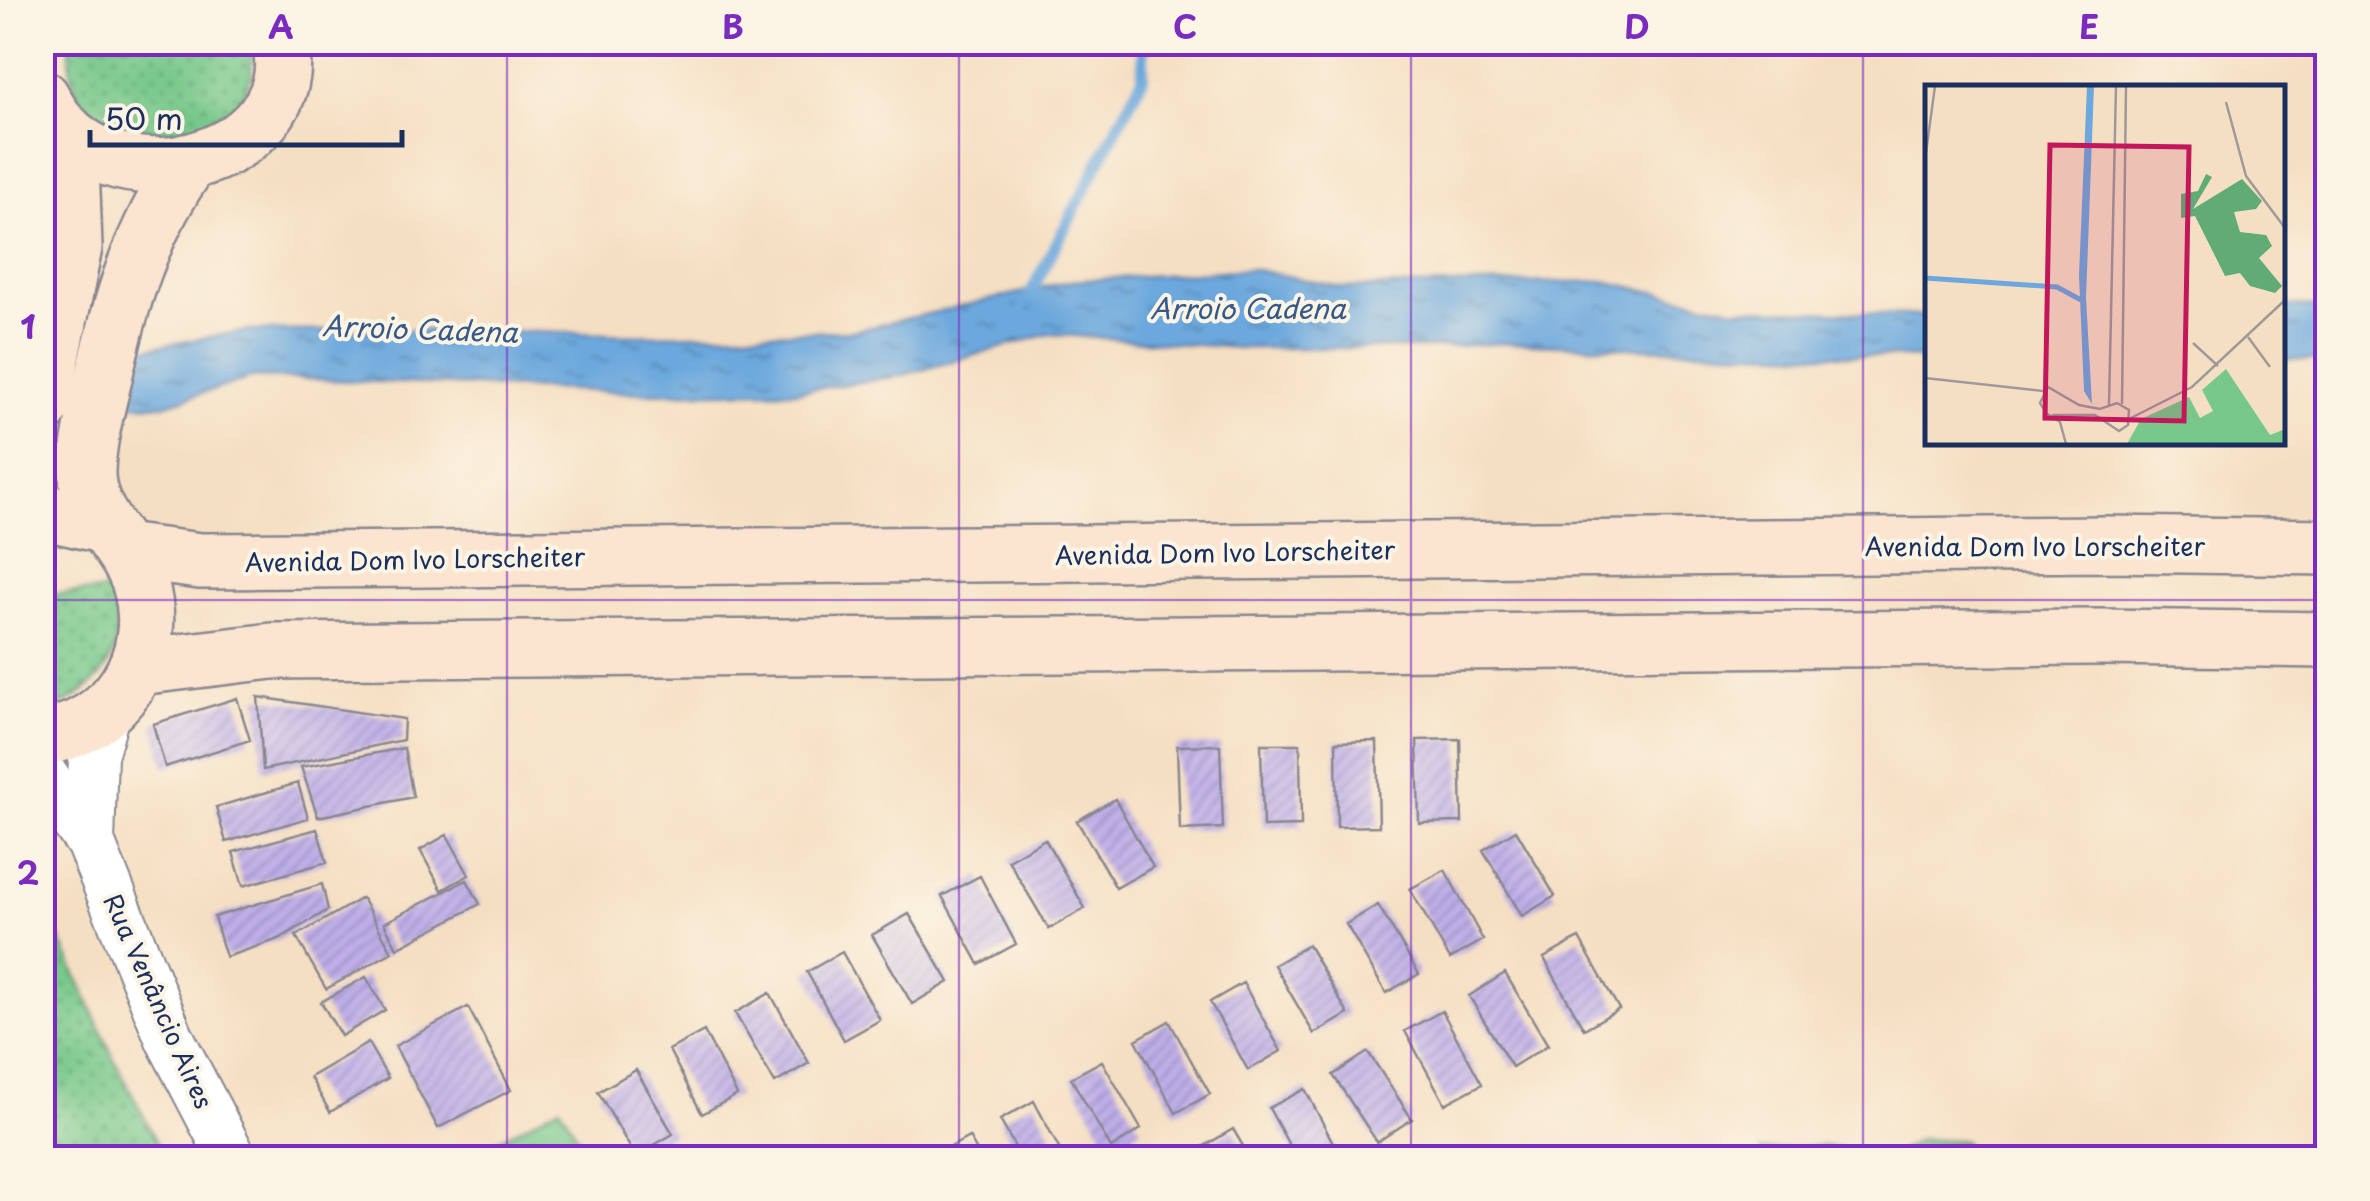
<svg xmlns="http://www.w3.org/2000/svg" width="2370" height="1201" font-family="'Playpen Sans',sans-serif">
  <defs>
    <pattern id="grass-dots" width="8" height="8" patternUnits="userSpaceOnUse" patternTransform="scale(2.5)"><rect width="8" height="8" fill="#77c88a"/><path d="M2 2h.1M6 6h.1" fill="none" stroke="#61a374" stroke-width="1.8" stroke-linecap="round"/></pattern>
    <pattern id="forest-firs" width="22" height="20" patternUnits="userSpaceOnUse" patternTransform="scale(2.5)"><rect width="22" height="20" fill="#61ac76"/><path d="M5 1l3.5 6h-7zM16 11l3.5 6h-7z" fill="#4f8c64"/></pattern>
    <pattern id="water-ripples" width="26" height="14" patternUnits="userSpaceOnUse" patternTransform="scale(2.5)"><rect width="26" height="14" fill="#6ca8dd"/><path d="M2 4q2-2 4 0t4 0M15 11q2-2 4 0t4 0" fill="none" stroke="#5889b6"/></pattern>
    <pattern id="building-hatch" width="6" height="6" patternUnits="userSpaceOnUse" patternTransform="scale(2.5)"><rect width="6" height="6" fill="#bfafe9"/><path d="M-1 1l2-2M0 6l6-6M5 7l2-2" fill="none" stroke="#9a8fc0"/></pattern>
  </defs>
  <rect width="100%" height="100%" fill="#fcf5e5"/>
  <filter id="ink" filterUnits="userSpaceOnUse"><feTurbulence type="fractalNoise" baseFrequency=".01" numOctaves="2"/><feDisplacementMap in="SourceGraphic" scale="20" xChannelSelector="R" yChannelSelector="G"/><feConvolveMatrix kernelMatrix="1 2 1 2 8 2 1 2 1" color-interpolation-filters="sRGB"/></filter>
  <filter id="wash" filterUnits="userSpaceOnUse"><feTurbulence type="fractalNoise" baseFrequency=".0048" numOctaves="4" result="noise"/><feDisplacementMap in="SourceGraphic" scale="40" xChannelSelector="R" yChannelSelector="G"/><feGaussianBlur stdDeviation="2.25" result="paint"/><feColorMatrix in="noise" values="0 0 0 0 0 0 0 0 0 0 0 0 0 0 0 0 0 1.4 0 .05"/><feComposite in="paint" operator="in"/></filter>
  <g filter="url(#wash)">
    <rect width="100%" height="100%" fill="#f5dfc2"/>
    <!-- grass -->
    <path fill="url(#grass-dots)" stroke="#497c74" stroke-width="2.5" d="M251 42 252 75 233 118 146 151C95 119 66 110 70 43Z
      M114 590C115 606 118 622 116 638 113 674 76 704 42 710V595Z
      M42 898 113 1057 165 1158H43Z"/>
    <!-- forest -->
    <path fill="url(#forest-firs)" stroke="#3e6e6a" stroke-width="2.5" d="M1920 1139 1964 1140 1977 1158H1889Z
      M1823 1145 1877 1158H1764L1760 1150Z"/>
    <!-- pitch -->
    <path fill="#77c88a" stroke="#497c74" stroke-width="2.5" d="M560 1106 590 1158H466Z"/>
    <!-- water -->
    <path fill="url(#water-ripples)" stroke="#446c9e" stroke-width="2.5" d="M1252 269 1344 288 1603 281 1732 308 1928 316 1927 358 1504 343 1428 348H1239L1049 334 900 376 798 391 645 393 254 377 164 405 129 404 136 350 245 331 477 330 637 335 853 331 1071 281Z
      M2283 306 2327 307V360L2283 359Z"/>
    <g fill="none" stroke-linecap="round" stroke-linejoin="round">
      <!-- stream -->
      <path stroke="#6ca8dd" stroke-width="12" d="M1024 306 1143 78V42"/>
    </g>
    <g id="blocks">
      <!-- building -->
      <path fill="url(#building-hatch)" d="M258 697 404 719 403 740 263 770Z
        M237 698 250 740 165 767 153 724Z
        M1460 739 1462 822 1419 823 1417 740Z
        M1377 741 1379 826 1337 827 1336 742Z
        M1261 744H1300L1301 826 1263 827Z
        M1220 745 1223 828 1180 830 1177 746Z
        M404 748 413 797 318 817 301 767Z
        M298 783 308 818 226 842 216 807Z
        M1115 799 1153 867 1116 888 1077 821Z
        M317 829 327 862 243 886 233 852Z
        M1516 830 1555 896 1522 916 1483 850Z
        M447 835 469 875 442 890 420 850Z
        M1045 839 1085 908 1049 929 1008 860Z
        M1445 870 1483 940 1450 959 1410 889Z
        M980 876 1016 944 979 964 942 896Z
        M467 880 480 904 397 948 384 923Z
        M322 884 328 910 279 939 226 957 214 917Z
        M362 898 392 952 326 989 296 936Z
        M1378 905 1419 974 1386 993 1346 924Z
        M909 914 949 982 912 1004 872 935Z
        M1579 938 1619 1009 1584 1029 1544 958Z
        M1308 945 1348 1014 1314 1034 1274 965Z
        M842 952 880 1020 844 1040 807 972Z
        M1505 973 1548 1045 1512 1067 1469 996Z
        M366 977 385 1010 341 1036 321 1002Z
        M1243 983 1281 1051 1248 1070 1210 1002Z
        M770 993 809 1063 775 1083 735 1013Z
        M468 1007 511 1090 438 1128 395 1046Z
        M1442 1011 1482 1084 1445 1104 1405 1031Z
        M1169 1021 1210 1094 1176 1113 1136 1040Z
        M704 1031 737 1095 702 1114 669 1050Z
        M368 1043 388 1078 330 1112 310 1077Z
        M1368 1052 1412 1119 1377 1142 1333 1075Z
        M1102 1061 1141 1129 1111 1148 1071 1078Z
        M636 1070 673 1134 635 1156 598 1092Z
        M1305 1089 1341 1158H1296L1269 1108Z
        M1034 1101 1064 1158H1021L1000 1120Z
        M1233 1129 1250 1158H1201L1196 1151Z
        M969 1137 981 1158H937L936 1155Z"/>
    </g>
  </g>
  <g filter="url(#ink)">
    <use href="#blocks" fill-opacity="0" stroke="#888790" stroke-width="2.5"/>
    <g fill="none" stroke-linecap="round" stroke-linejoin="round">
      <!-- tertiary casing -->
      <g stroke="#888790" stroke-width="52">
        <path id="tertiary" d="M42 774 90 842 170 1039 232 1158
          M90 842 93 755 106 711"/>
      </g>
      <!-- secondary casing -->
      <g stroke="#888790" stroke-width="60">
        <path id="secondary" d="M42 98C101 222 309 159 280 42
          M42 406 74 247 70 136
          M42 511 102 525
          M123 551 200 561 2106 544 2328 547
          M138 667 272 651 2100 637 2328 640
          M42 737C115 730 161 656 141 587 129 544 86 519 87 471 88 441 96 411 103 382 120 302 141 232 188 164"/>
      </g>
      <!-- tertiary -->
      <use href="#tertiary" stroke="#fff" stroke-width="48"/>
      <!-- secondary -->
      <use href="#secondary" stroke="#fce5d0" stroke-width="55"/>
    </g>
  </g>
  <!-- grid -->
  <path fill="none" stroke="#7b2cbf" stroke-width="2.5" stroke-opacity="0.55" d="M507 42V1158M959 42V1158M1411 42V1158M1863 42V1158M42 600H2328"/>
  <g text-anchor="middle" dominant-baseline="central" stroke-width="8" stroke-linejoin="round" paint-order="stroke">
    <!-- street labels -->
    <g font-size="25" fill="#1b2f5e" stroke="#fcf5e5">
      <text x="2035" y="546">Avenida Dom Ivo Lorscheiter</text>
      <text transform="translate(1225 552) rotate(-1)">Avenida Dom Ivo Lorscheiter</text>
      <text transform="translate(415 559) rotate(-1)">Avenida Dom Ivo Lorscheiter</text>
      <text transform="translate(159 1001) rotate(66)">Rua Venâncio Aires</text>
    </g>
    <!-- water labels -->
    <g font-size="28" font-style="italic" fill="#37598a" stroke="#fcf5e5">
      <text x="1248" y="307">Arroio Cadena</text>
      <text transform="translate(420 328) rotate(2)">Arroio Cadena</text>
    </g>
  </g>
  <!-- overview -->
  <g transform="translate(1925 85)">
    <rect width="360" height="360" fill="#f5dfc2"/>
    <path d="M301 284 345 350 360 344V359H202L216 334 264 312 275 333 288 326 277 305Z" fill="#77c88a"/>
    <path d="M281 89 287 92 268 124 317 94 337 116 331 124 309 127 315 147 341 150 347 161 334 173 357 201 350 208 325 201 315 188 300 191 270 131 256 133V109L273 106Z" fill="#61ac76"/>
    <path d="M162 1H169L161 213 167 319 159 306 154 190Z" fill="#6ca8dd"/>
    <path fill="none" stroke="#6ca8dd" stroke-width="5" d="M0 193 132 202 158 216"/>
    <path fill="none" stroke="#9e999a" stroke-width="2.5" d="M301 17 321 91 360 143M0 75 10 1M323 252 345 282M268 258 293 281M0 293 118 306M197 319 201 1M184 320 191 1M127 330H170L194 346 203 340 204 325 192 318 175 324 154 320 123 302 115 318 121 328 135 337 141 359M206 333 267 302 360 215"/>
    <path fill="#c2185b" fill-opacity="0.15" stroke="#c2185b" stroke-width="5" d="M125 60 264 62 259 336 120 333Z"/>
    <rect width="360" height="360" fill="none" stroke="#1b2f5e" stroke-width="5"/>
  </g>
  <!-- margin -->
  <rect width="2370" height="1201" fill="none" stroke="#fcf5e5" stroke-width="110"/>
  <!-- scale -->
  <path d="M90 130v15h312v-15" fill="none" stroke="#1b2f5e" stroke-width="5"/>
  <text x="105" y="130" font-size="30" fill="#1b2f5e" stroke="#fcf5e5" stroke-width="8" paint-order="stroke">50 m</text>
  <rect x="55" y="55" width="2260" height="1091" fill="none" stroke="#7b2cbf" stroke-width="4"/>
  <g font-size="32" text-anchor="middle" font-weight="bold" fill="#7b2cbf">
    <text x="281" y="39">A</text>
    <text x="733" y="39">B</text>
    <text x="1185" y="39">C</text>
    <text x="1637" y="39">D</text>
    <text x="2089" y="39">E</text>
    <text x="28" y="339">1</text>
    <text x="28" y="885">2</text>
  </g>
</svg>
